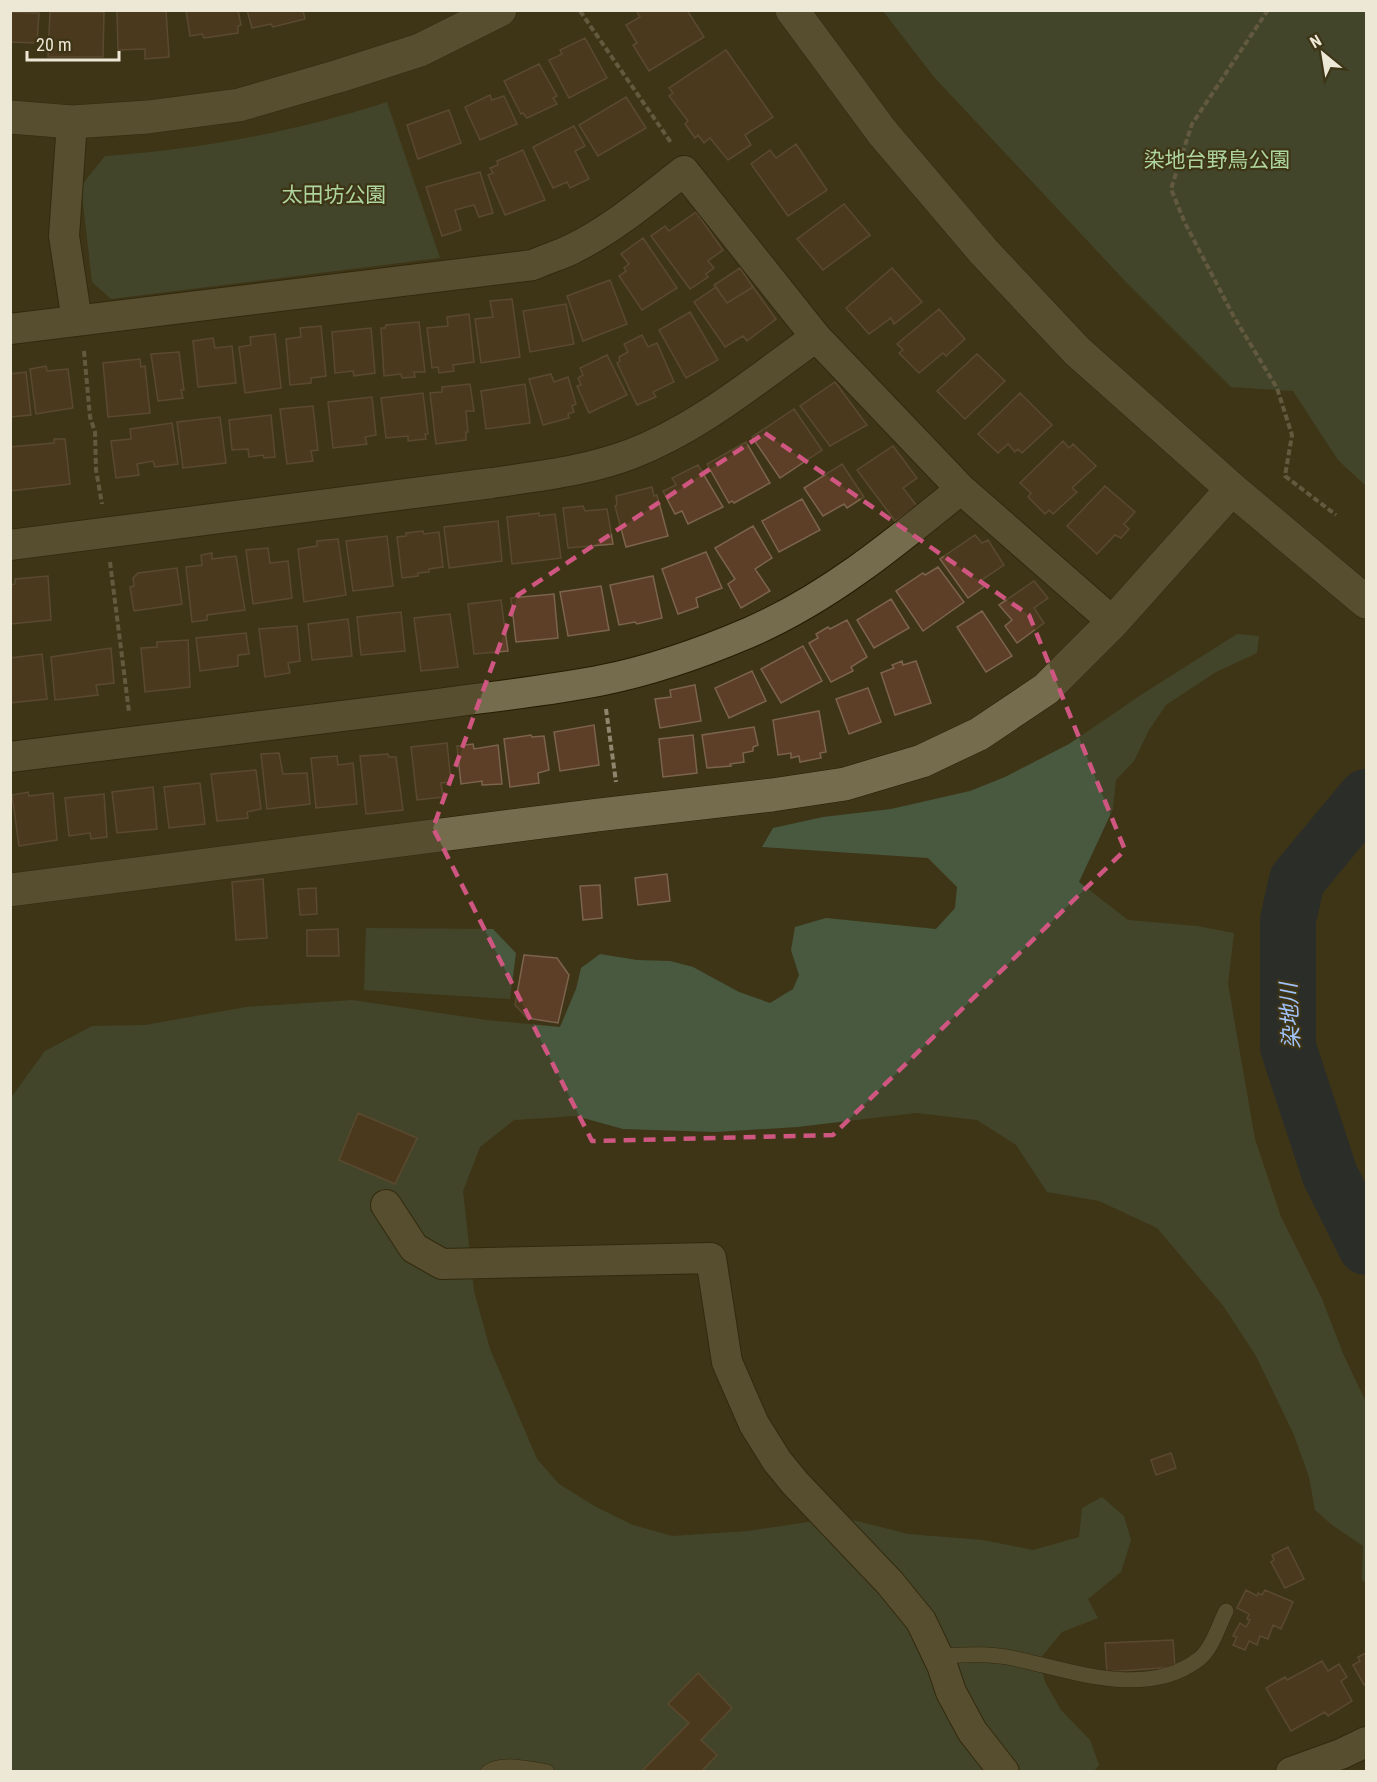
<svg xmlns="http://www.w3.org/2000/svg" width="1377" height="1782" font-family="'Roboto Condensed','Noto Sans JP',sans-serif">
  <rect width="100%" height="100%" fill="#3e3517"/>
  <!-- green -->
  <path fill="#485940" d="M883 11H1366V486L1338 460 1293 391 1231 387 1126 282 934 77Z
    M387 102 440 258 111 299 92 282 81 186 105 156C201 149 295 132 387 102Z
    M1237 634 1259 636 1257 653 1216 672 1166 705 1149 730 1134 761 1116 780 1113 809 1079 882 1128 920 1197 926 1234 933 1228 984 1255 1139 1281 1217 1322 1299 1344 1356 1366 1402V1583L1362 1580 1363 1546 1332 1525 1315 1510 1309 1477 1294 1435 1256 1356 1224 1307 1157 1228 1099 1201 1047 1192 1016 1145 977 1120 916 1113 797 1127 715 1132 623 1129 576 1116 514 1120 480 1147 463 1191 474 1291 490 1349 537 1459 559 1484 596 1507 633 1525 672 1536 748 1531 841 1517 908 1534 983 1540 1033 1550 1079 1537 1082 1508 1102 1497 1124 1516 1131 1540 1121 1572 1088 1599 1098 1618 1062 1632 1039 1660 1045 1682 1061 1710 1090 1740 1099 1765 1094 1771 11 1772 10 1099 45 1051 92 1026 145 1025 246 1007 352 1000 487 1020 560 1027 576 989 581 968 600 954 637 960 670 961 693 967 739 992 770 1003 793 989 799 975 791 950 795 927 826 918 936 929 955 908 957 887 928 858 762 847 773 828 823 817 891 809 970 791 1005 777 1069 744 1144 693Z
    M366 928 493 929 516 953 510 999 364 990Z"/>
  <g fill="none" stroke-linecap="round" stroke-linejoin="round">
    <!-- river -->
    <path stroke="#14243f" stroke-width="56" d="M1366 797 1297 880 1288 920V1047L1330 1175 1366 1247"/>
  </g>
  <!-- building -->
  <path fill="#5c3f26" stroke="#7c634c" stroke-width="1.5" d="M117 10H166L169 57 145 59V49L118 50Z
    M186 10H238L241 25 238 26V33L204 38 202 34 190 36Z
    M247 10H303L305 19 273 27 271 24 252 28Z
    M636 10H687L704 37 649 71 633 45 637 43 626 25 640 17Z
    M10 12 39 13 37 43 10 42Z
    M50 12H104L103 57H48Z
    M585 38 607 78 569 98 549 60 562 54 560 50Z
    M726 50 773 117 745 135 751 145 728 160 710 138 704 143 698 135 695 138 685 124 688 121 669 96 673 93 669 88Z
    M539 64 557 96 553 98 557 104 527 118 523 113 521 114 504 81Z
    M490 95 492 100 504 96 517 124 480 140 465 107Z
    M626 97 646 128 598 156 579 125Z
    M449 110 461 143 418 159 407 125Z
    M574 126 585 146 575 151 589 179 570 188 567 182 553 188 533 147Z
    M796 144 827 190 788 216 751 164 770 150 776 158Z
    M523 150 545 200 505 215 488 175 493 173 490 168 498 165 497 161Z
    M480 172 493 213 479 217 474 205 455 210 461 230 442 236 426 187Z
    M844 204 870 235 823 270 797 239Z
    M696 212 723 250 708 261 714 268 706 274 708 277 690 289 651 236 665 226 669 231Z
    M643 238 677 288 642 310 619 276 626 271 624 268 629 264 621 254Z
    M740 268 753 287 727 303 714 285Z
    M892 268 922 302 894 324 891 318 869 334 846 308Z
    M610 280 627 324 583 341 567 296Z
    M716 287 727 303 753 287 776 319 747 341 743 336 725 347 694 302Z
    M512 299 520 357 481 363 475 319 493 317 490 301Z
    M566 304 574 344 530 352 523 311Z
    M939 309 965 339 946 356 943 353 919 373 899 353 903 350 897 344Z
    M690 312 718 360 686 378 659 330Z
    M469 314 474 362 453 365 454 371 439 373 438 367 432 368 427 328 448 326 447 317Z
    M419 322 425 372H414L415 377 402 378 401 374 384 376 381 328H385L386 325Z
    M321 326 326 376 311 378V383L290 385 286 339 301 337 300 328Z
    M371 328 375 373 354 376 353 371 335 373 332 332Z
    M275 334 281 388 245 393 239 347 251 345 250 337Z
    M642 335 648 347 657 343 674 382 653 392 656 397 637 405 617 363 620 361 619 357 628 352 624 344Z
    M213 338 215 348 232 346 236 383 198 387 193 341Z
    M179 352 184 390H181L183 398 158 401 151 354Z
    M977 354 1005 381 965 419 937 391Z
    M607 355 627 395 589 413 577 386 581 385 578 378 583 375 580 368Z
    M140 359 141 367 145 366 150 413 108 417 103 363Z
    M46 366 47 371 68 369 73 408 36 414 30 369Z
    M26 372 31 415 10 417V374Z
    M551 374 554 382 568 377 576 404 572 406 574 412 568 414 569 418 543 425 529 379Z
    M835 382 867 425 830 446 800 406Z
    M470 384 474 411H466L468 432H466V440L436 444 430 393 442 392V387Z
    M525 384 530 423 486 429 481 391Z
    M423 393 428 434H425L426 439 408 441V436L386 438 381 398Z
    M1020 393 1052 425 1022 453 1018 449 1015 452 1008 444 998 453 978 434Z
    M372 397 376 435 365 437 367 444 333 448 328 402Z
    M313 406 318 450 311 451 313 461 287 464 280 409Z
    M794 409 822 450 780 478 752 437Z
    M271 415 275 457 264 458 263 455 249 457 248 449 232 450 229 420Z
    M220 417 226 463 183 468 177 422Z
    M172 423 178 464 155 467 153 461 137 464 139 475 116 478 111 441 131 439 130 429Z
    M54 439H65L70 484 10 491V447L54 443Z
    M1063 441 1069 448 1073 444 1096 466 1072 488 1077 492 1053 514 1049 510 1045 514 1028 497 1031 493 1020 483Z
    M746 442 770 483 734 503 732 501 729 503 707 464Z
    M893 446 917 478 903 488 917 506 895 521 857 470Z
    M842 464 864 497 847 508 844 504 823 516 804 488Z
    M698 465 723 507 688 524 682 511 675 514 663 491 676 485 672 478Z
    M1105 486 1135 512 1124 524 1129 529 1121 538 1115 535 1097 554 1067 526Z
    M652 487 654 496 657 495 668 536 626 547 615 506 617 505 616 496Z
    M802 499 820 530 779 552 762 521Z
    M583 506 585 511 607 509 613 544 568 548 563 508Z
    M539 513V516L555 514 561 558 512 564 507 517Z
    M498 521 502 561 449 568 444 527Z
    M753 526 772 558 755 569 770 591 741 608 728 584 735 579 715 548Z
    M423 531 424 534 439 532 443 567 429 569V572L418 573V576L402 578 397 537 406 536V533Z
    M975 535 982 543 988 540 1004 565 982 580 986 585 968 598 940 559Z
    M387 536 393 586 353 591 346 541Z
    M338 539 346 595 304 602 298 549 317 546V541Z
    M268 548 270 563 288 561 292 598 253 604 246 550Z
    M706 552 722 588 696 598 698 607 678 614 662 569Z
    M212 553V559L236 556 245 610 207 615V620L192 622 186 567 202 565 201 555Z
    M938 567 964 602 923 631 896 591 923 573 925 575Z
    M177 568 182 604 134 611 130 587 134 586 133 578 138 573Z
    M48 576 51 620 10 624V585L15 584V579Z
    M653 576 662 618 637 624 635 622 619 625 610 585Z
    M1034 581 1048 598 1034 608 1044 623 1017 643 1005 626 1012 620 999 605Z
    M601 586 609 630 568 636 560 592Z
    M554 594 558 638 516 642 511 598Z
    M891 599 909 628 874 648 857 620Z
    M501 600 508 651 474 654 468 604Z
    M982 611 1012 656 986 672 957 627Z
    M401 612 405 651 361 655 357 617Z
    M450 614 458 667 421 671 414 618Z
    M348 619 352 656 312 660 308 624Z
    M847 620 867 657 851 667 853 671 831 682 809 643 818 638 816 634 828 627 830 629Z
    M297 626 300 661 288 663 290 673 265 677 259 629Z
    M246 633 249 654 238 655V666L200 671 196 638Z
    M188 640 190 687 145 692 141 648 157 647V642Z
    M803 646 822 681 781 703 761 669Z
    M111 648 114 683 96 685 98 695 55 700 51 657Z
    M42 654 47 699 10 703V658Z
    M902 661 903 665 916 661 931 703 895 715 881 673 894 668 892 665Z
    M752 671 766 701 729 718 715 688Z
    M695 685 701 721 660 728 655 699 671 697 670 690Z
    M868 688 881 722 849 734 836 699Z
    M819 711 826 752 820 753 821 758 800 762 799 756 791 758V753L778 755 773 720Z
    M594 725 599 765 560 771 554 732Z
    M754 727 758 745 753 747V751L743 753 744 762 730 764 731 766 707 768 702 735Z
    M531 735 532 737 544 736 549 770 538 773 539 783 510 787 504 739Z
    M693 735 697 773 663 777 659 739Z
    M447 743 451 782 441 783 443 797 417 800 411 747Z
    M473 744 474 749 498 745 502 784 482 785V781L461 784 457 746Z
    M279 753 283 774 307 773 310 804 267 809 261 754Z
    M388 754 389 757H396L403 810 366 814 360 756Z
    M337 756 338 765 353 763 357 804 316 808 311 758Z
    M256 770 261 809 247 812 248 818 217 821 211 774Z
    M200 783 205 824 169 828 164 787Z
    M153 787 157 829 117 833 112 792Z
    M28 792 29 796 53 793 57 840 19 846 12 795Z
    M104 794 107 837 91 839 90 833 69 836 65 798Z
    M667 874 670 901 638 905 635 878Z
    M263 879 267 938 236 940 232 882Z
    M600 885 602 918 583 920 580 886Z
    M316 888 317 914 300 915 298 889Z
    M338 929 339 956H307V930Z
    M524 955 557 958 569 975 558 1023 527 1018 515 1005Z
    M358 1113 417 1138 395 1184 339 1160Z
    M1171 1453 1176 1468 1156 1475 1151 1460Z
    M1288 1547 1304 1579 1285 1588 1271 1562 1274 1560 1272 1555Z
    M1246 1590 1257 1596 1258 1593 1262 1595 1265 1590 1293 1602 1281 1629 1273 1625 1268 1639 1260 1636 1257 1645 1249 1641 1245 1650 1233 1645 1237 1637 1233 1636 1240 1623 1246 1627 1250 1620 1247 1619 1249 1614 1237 1608Z
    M1173 1640 1175 1667 1107 1672 1105 1643Z
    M1366 1653V1683L1364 1685 1353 1665 1360 1661 1358 1657Z
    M1322 1661 1328 1671 1339 1664 1347 1677 1341 1681 1352 1701 1328 1716 1325 1712 1291 1731 1266 1688 1285 1677 1287 1680Z
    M698 1673 732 1708 701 1740 717 1755 701 1772H641L689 1723 668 1704Z"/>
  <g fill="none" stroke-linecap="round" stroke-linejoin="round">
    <!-- service casing -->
    <g stroke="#251c00" stroke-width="16">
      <path id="service" d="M938 1656C963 1655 987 1653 1012 1658 1070 1670 1146 1700 1199 1659 1212 1649 1219 1625 1226 1611
        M488 1772C504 1762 530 1769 547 1772"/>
    </g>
    <!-- minor casing -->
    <g stroke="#251c00" stroke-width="32">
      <path id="minor" d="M72 122 64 236 77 321
        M10 329 533 265C546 259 560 255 572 249 613 229 649 198 684 171L816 337 961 489 1113 622
        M10 545 492 483C538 476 587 471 631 454 699 428 757 379 816 337
        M10 757C148 740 286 724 423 706 483 697 544 692 603 680 653 670 701 653 748 633 827 599 895 543 961 489
        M386 1205 414 1248 442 1264 711 1258 727 1362 754 1424 777 1461 795 1483 890 1583 921 1621 942 1665 951 1692 972 1731 1004 1772
        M1291 1772 1341 1754 1366 1742"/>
    </g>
    <!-- tertiary casing -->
    <g stroke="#251c00" stroke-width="34">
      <path id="tertiary" d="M792 10 882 132 984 252 1077 351 1232 489 1366 602
        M10 117 72 122 148 117 239 105 339 76 420 50 500 10
        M10 890 598 815 772 795 845 784 922 761 979 734 1046 689 1113 622 1232 489"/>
    </g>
    <!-- path -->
    <path stroke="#8e866e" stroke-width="4" stroke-dasharray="6 3" stroke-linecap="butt" d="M1268 10 1192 124 1171 189 1185 223 1234 317 1277 388 1292 435 1285 476 1336 515
      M580 11 672 144
      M84 351 90 417 95 432 96 470 102 504
      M110 562 129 712
      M606 709 616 782"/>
    <!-- service -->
    <use href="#service" stroke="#756b4d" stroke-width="15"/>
    <!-- minor -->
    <use href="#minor" stroke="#756b4d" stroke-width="30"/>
    <!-- tertiary -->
    <use href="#tertiary" stroke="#756b4d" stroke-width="33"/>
  </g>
  <!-- marked area -->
  <path d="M0 0H1377V1782H0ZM765 433 1029 615 1125 850 833 1135 592 1141 433 828 518 595Z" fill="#3e3517" fill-opacity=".55" fill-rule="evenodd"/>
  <path fill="none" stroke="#cf5680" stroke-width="4.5" stroke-dasharray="12 8" stroke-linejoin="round" d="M765 433 1029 615 1125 850 833 1135 592 1141 433 828 518 595Z"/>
  <g text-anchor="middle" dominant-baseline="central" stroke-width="4.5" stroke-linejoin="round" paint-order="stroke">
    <!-- park labels -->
    <g font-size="21" fill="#aed49d" stroke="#3e3517">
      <text x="1217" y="160">染地台野鳥公園</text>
      <text x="334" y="195">太田坊公園</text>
    </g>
    <!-- water labels -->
    <g font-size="22" font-style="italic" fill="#a1c3f9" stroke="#3e3517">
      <text transform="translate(1290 1016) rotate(-93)">染地川</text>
    </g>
  </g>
  <!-- border -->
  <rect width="1377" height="1782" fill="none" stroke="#ede7d6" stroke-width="24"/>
  <!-- north arrow -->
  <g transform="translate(1323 54) rotate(330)" stroke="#3e3517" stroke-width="4.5" paint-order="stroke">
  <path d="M0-4.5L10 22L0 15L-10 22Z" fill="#ede7d6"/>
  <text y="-9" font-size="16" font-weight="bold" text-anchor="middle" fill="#ede7d6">N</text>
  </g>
  <!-- scale -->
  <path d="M27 51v9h92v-9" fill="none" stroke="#ede7d6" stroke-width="3"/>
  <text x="36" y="51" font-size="18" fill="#ede7d6" stroke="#3e3517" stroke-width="4.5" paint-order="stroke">20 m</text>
</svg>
